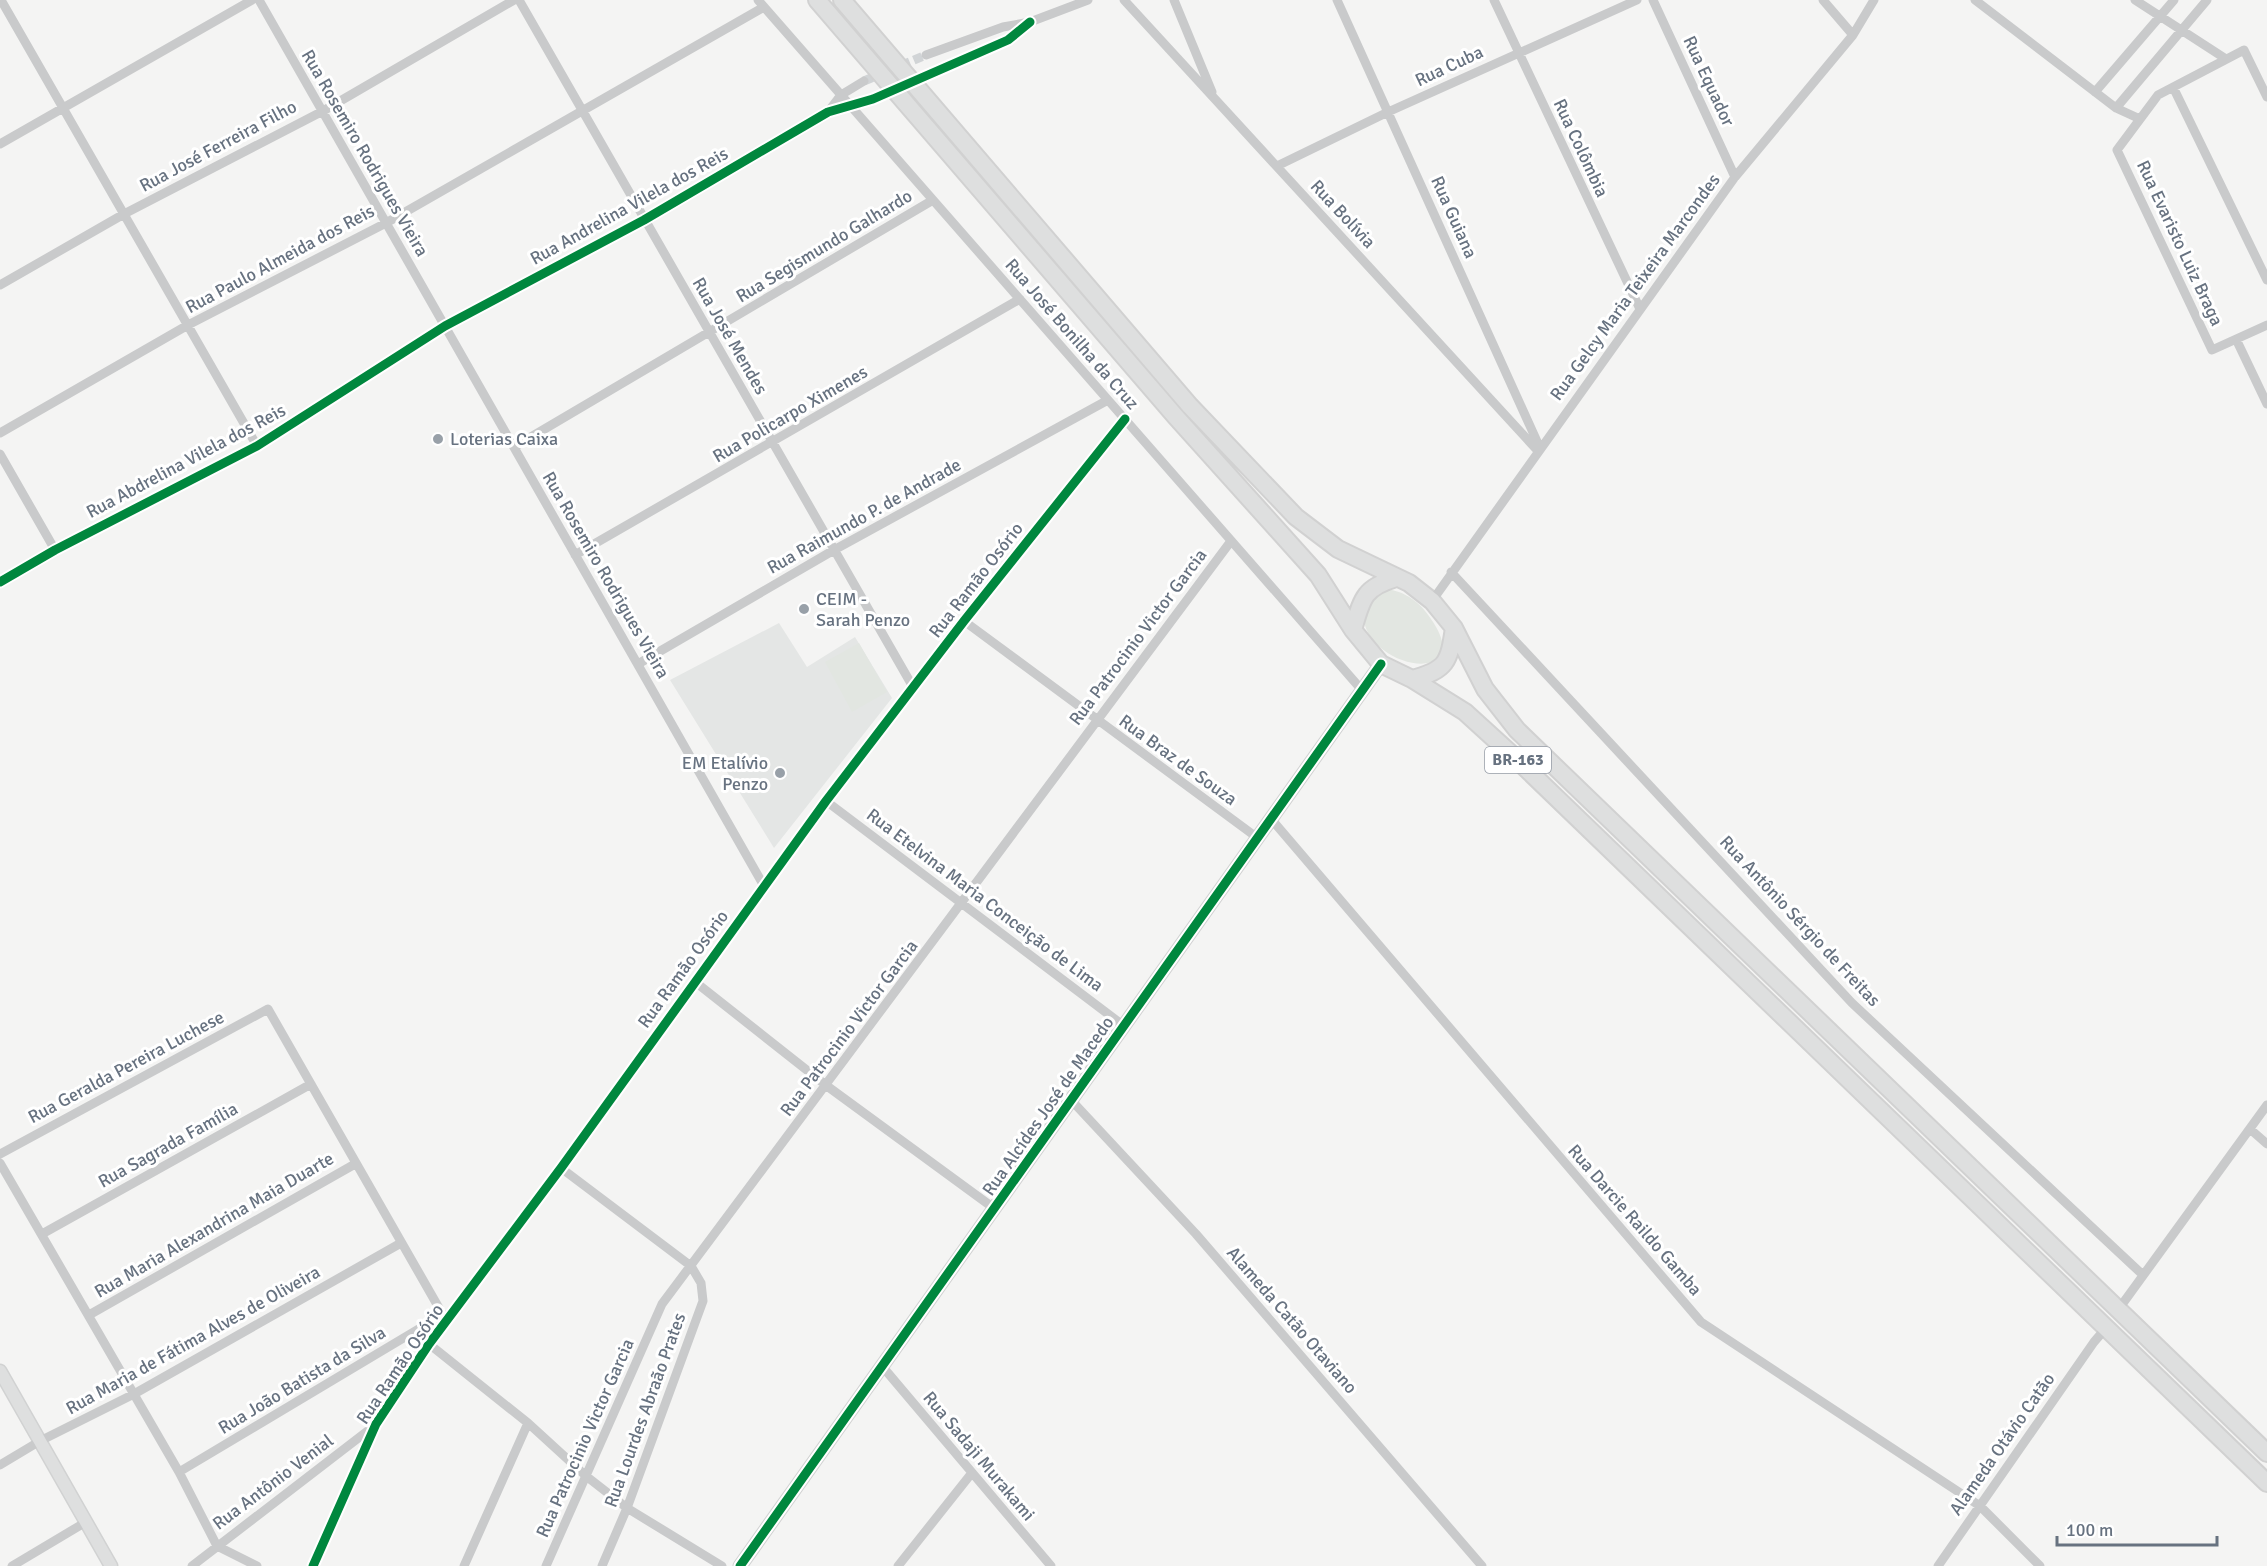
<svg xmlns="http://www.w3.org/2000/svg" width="2267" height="1566" font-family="Signika,sans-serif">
  <rect width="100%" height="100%" fill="#f4f4f3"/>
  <!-- built -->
  <path fill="#e4e6e5" d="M779 623 807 667 855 637 892 698 774 848 670 680Z"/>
  <!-- green -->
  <path fill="#e2e6e1" d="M1386 589C1405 591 1421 603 1431 619 1482 692 1349 668 1364 602Z
    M859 643 887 692 852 712 825 662Z"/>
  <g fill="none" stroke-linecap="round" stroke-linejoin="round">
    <!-- street-tunnel -->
    <path stroke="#d1d4d6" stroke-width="9" stroke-dasharray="9 4.5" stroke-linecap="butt" d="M864 81 926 55
      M873 99 935 72"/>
    <!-- secondary casing -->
    <g stroke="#d1d2d2" stroke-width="15">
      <path id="secondary" d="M0 1371 111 1566
        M740 1566 1381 664"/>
    </g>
    <!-- highway casing -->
    <g stroke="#d1d1d1" stroke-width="20">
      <path id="highway" d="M817 0 1176 417 1318 575 1353 630 1381 664 1412 679 1465 712 1510 753 2267 1483
        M842 0 1190 406 1296 517 1338 549 1409 583 1432 601 1454 628 1485 689 1517 730 2267 1453
        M1353 630C1362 599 1363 588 1396 578
        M1412 679C1447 670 1449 662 1454 628"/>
    </g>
    <!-- street -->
    <path stroke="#c9cacb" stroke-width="9" d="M1 0 257 446
      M259 0 764 886
      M519 0 913 687
      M758 0 1361 689
      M1124 0 1538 451
      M1174 0 1212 92
      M1337 0 1540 448
      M1494 0 1640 309
      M1653 0 1735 177
      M1823 0 1853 35
      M1975 0 2116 108 2140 119
      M2135 0 2226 59
      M926 55 1003 27 1030 22 1088 0
      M935 72 1008 40 1028 24
      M2173 87 2267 280
      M2095 92 2174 0
      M2267 97 2244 50 2158 95 2117 150 2212 350 2267 325
      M2116 108 2207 0
      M828 112 841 95 864 81
      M0 144 252 0
      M1277 166 1388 112 1637 0
      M0 285 124 214 323 111 514 0
      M2236 339 2267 404
      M0 433 188 325 386 223 764 7
      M514 447 933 200
      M0 454 55 550
      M575 555 1020 299
      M1451 572 1852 1003 2143 1275
      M0 582 55 550 257 446 445 326 644 220 828 112 873 99
      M1432 601 1735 177 1853 35 1874 0
      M964 621 1259 839
      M638 664 834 550 1108 400
      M826 801 1124 1026
      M1272 820 1701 1322 1980 1506 2040 1566
      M694 981 827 1086 995 1209
      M1072 1101 1196 1234 1482 1566
      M2250 1129 2267 1144
      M0 1154 268 1009 447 1322
      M0 1163 179 1472 217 1546 257 1566
      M561 1168 691 1266 701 1283 703 1301 627 1508 602 1566
      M42 1234 311 1084
      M2118 1310 2267 1105
      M89 1315 355 1164
      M429 1344 528 1423 586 1476 627 1508 722 1566
      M882 1366 1051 1566
      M0 1465 40 1441 134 1394 401 1243
      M179 1472 442 1315
      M12 1566 86 1522
      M192 1566 374 1426
      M313 1566 376 1424 429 1344 561 1168 826 801 964 621 1125 419
      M464 1566 528 1423
      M546 1566 662 1304 1231 541
      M898 1566 971 1474
      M1938 1566 2094 1342 2106 1328"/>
    <!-- secondary -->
    <use href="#secondary" stroke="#dedfdf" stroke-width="12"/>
    <!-- highway -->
    <use href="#highway" stroke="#dedfdf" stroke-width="16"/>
    <!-- cycleway casing -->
    <g stroke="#fff" stroke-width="13">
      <path id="cycleway" d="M0 582 55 550 257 446 445 326 644 220 828 112 873 99 1008 40 1030 22
        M313 1566 376 1424 429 1344 561 1168 826 801 964 621 1125 419
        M740 1566 1381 664"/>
    </g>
    <!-- cycleway -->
    <use href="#cycleway" stroke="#00873e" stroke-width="9"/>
  </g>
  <!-- markers -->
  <g fill="#98a0a8" stroke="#fff" stroke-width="2">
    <circle cx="438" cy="439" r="6"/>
    <circle cx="804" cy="609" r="6"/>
    <circle cx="780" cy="773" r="6"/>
  </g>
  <g text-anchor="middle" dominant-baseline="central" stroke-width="6" stroke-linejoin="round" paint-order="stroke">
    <!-- shield labels -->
    <rect fill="#fff" stroke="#959ca6" stroke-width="1.5" x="1485" y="747" width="66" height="26" rx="4.5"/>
    <g font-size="16" font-weight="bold" fill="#677280">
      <text x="1518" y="760">BR-163</text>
    </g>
    <!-- street labels -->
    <g font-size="18" fill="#677280" stroke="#fff">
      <text transform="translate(1449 66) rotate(-25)">Rua Cuba</text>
      <text transform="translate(1709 81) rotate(65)">Rua Equador</text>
      <text transform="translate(218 146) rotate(-28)">Rua José Ferreira Filho</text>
      <text transform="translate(1581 148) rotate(65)">Rua Colômbia</text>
      <text transform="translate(365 153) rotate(60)">Rua Rosemiro Rodrigues Vieira</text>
      <text transform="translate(629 206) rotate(-29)">Rua Andrelina Vilela dos Reis</text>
      <text transform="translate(1343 214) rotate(47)">Rua Bolívia</text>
      <text transform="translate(1454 217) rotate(66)">Rua Guiana</text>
      <text transform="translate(2180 243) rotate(65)">Rua Evaristo Luiz Braga</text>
      <text transform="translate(824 246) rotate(-31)">Rua Segismundo Galhardo</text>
      <text transform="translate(280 259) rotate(-28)">Rua Paulo Almeida dos Reis</text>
      <text transform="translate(1635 287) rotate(-54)">Rua Gelcy Maria Teixeira Marcondes</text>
      <text transform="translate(1072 334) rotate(49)">Rua José Bonilha da Cruz</text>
      <text transform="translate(730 336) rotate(60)">Rua José Mendes</text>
      <text transform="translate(790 414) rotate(-30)">Rua Policarpo Ximenes</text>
      <text transform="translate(186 461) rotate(-28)">Rua Abdrelina Vilela dos Reis</text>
      <text transform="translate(864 516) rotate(-29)">Rua Raimundo P. de Andrade</text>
      <text transform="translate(606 575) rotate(60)">Rua Rosemiro Rodrigues Vieira</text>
      <text transform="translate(976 580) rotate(-52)">Rua Ramão Osório</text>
      <text transform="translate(1138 637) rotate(-53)">Rua Patrocinio Victor Garcia</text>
      <text transform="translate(1178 760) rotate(36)">Rua Braz de Souza</text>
      <text transform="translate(985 900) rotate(37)">Rua Etelvina Maria Conceição de Lima</text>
      <text transform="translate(1800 921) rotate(47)">Rua Antônio Sérgio de Freitas</text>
      <text transform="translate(683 969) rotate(-54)">Rua Ramão Osório</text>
      <text transform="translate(849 1028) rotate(-53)">Rua Patrocinio Victor Garcia</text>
      <text transform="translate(126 1067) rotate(-28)">Rua Geralda Pereira Luchese</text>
      <text transform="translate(1048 1106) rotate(-55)">Rua Alcídes José de Macedo</text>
      <text transform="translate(168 1145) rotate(-29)">Rua Sagrada Família</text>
      <text transform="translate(1635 1220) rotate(49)">Rua Darcie Raildo Gamba</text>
      <text transform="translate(214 1225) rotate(-30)">Rua Maria Alexandrina Maia Duarte</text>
      <text transform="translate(1292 1320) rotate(49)">Alameda Catão Otaviano</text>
      <text transform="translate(193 1340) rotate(-29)">Rua Maria de Fátima Alves de Oliveira</text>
      <text transform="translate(400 1364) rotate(-56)">Rua Ramão Osório</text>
      <text transform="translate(302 1380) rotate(-31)">Rua João Batista da Silva</text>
      <text transform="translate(645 1410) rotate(-70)">Rua Lourdes Abraão Prates</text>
      <text transform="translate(585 1438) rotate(-66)">Rua Patrocinio Victor Garcia</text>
      <text transform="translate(2002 1444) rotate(-55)">Alameda Otávio Catão</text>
      <text transform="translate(979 1456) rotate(50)">Rua Sadaji Murakami</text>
      <text transform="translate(273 1482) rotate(-37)">Rua Antônio Venial</text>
    </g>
    <!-- poi labels -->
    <g font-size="18" fill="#677280" stroke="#fff" text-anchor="start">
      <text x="450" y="439">Loterias Caixa</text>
      <text x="816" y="599">CEIM -<tspan x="816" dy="21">Sarah Penzo</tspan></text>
      <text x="768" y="763" text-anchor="end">EM Etalívio<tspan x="768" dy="21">Penzo</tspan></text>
    </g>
  </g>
  <!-- scale -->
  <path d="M2057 1536v9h160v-9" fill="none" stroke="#677280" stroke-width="3"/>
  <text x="2066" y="1536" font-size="18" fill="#677280" stroke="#ffffff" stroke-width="4.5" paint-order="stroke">100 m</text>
</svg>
